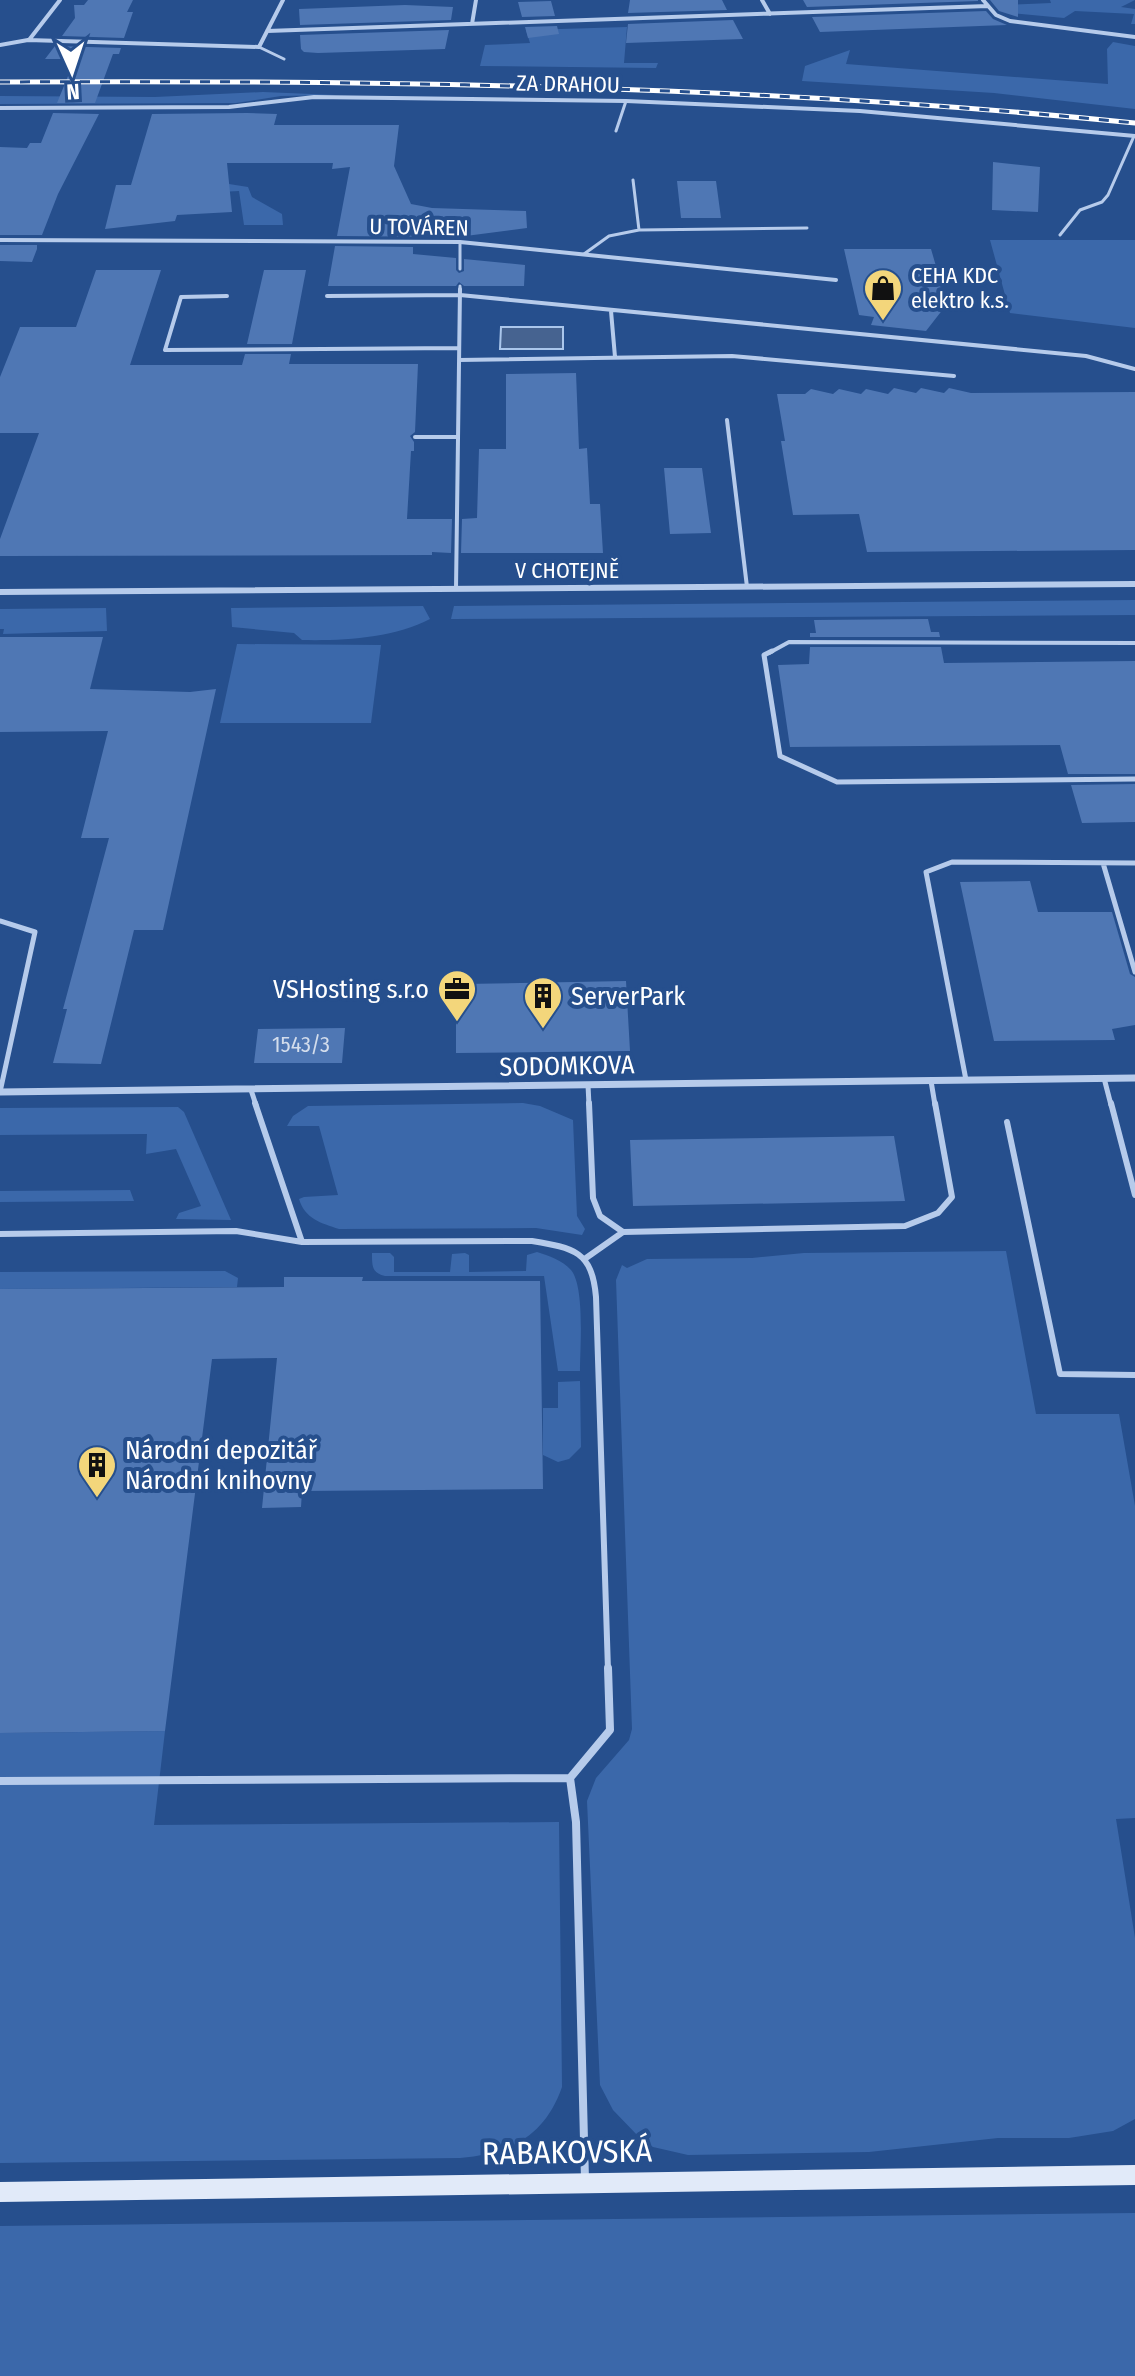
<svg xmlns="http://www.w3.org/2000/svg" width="1135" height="2376" font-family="'Fira Sans Condensed',sans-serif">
  <rect width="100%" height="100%" fill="#264f8d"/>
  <!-- green -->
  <path fill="#3b68aa" d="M1050 0H1135L1121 7 1135 9V24H1131L1134 14 1075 11 1064 18 1010 13 1003 5 1051 3Z
    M627 27 624 63H658L656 68 480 66 485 45 530 43 526 30Z
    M1113 42 1135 46V109L994 93 802 81 805 66 850 50 846 64 1108 84 1107 49Z
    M263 92 336 95 281 96 236 103 0 104V96L155 97Z
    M229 184 248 187 252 197 282 214 283 225H244L239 191 164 195Z
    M990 240H1135V328L1010 313Z
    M1135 600V615L451 619 454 606Z
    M423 606 430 619C394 638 342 641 302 640L294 633 232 627 231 608Z
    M106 608 107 631 3 634 4 629H0V609Z
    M237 644 381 645 371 723H220Z
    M523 1103 540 1106 573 1120 577 1216 585 1229 582 1235 536 1228 339 1229C321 1223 305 1219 299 1199L304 1197 338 1195 319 1126H287L293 1116 308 1106Z
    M178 1107 184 1112 231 1220 176 1219 179 1213 201 1206 176 1149 146 1154 147 1134 0 1135V1108Z
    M130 1190 134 1201 0 1202V1191Z
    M1006 1251 1036 1414H1119L1135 1506V1818L1116 1819 1135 1938V2119L1113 2131 1069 2138H998L869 2152 688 2155 653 2147 639 2137 613 2110 600 2085 587 1801 596 1778 629 1740 632 1729 616 1280 622 1265 627 1268 647 1259 752 1258 804 1253Z
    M537 1252C549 1256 562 1260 571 1270 585 1287 580 1347 580 1371H558L544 1276H385C372 1273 372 1266 372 1253H390L394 1257V1272H450L452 1254 465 1253 469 1255V1272L526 1271 527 1255Z
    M225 1271 238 1278 237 1287 0 1289V1272Z
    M580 1381 581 1447 569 1459 558 1462 543 1455V1408H558V1382Z
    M165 1731 154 1825 559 1822 562 2087C545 2136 510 2154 460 2158L0 2163V1733Z
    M1135 2213V2376H0V2226Z"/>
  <!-- water -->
  <path fill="#466390" stroke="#aac6eb" stroke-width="2" d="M501 327H563V349H500Z"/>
  <!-- building -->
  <path fill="#4f77b4" d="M88 0H133L127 12H133L124 38 62 36 75 18 74 5H84Z
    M630 0H722L727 10 628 13Z
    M803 0H978V1L807 7Z
    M990 0H1018V17L999 11Z
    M551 1 555 16 522 17 518 2Z
    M405 5 453 7 451 20 300 25 299 9Z
    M986 11 993 19 1007 25 820 32 812 17Z
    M733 20 743 39 626 43 628 24Z
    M557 26 559 34 528 38 525 27Z
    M449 30 445 49 318 53 304 52 301 49 300 35Z
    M55 46 121 48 119 54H113L95 103H57L75 59H45Z
    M53 113 99 114 58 194 42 235H0V147L27 148 30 143H41Z
    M247 113 277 114 274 125H399L394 166 411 204 432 208 526 211 527 228 458 237 337 236 350 167 332 169 333 163H227L232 212 177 215 175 221 105 229 116 185H131L152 114Z
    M993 162 1040 167 1038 212 992 210Z
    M677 181H716L721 218H681Z
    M0 245H37V249L32 262 0 261Z
    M335 246 413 247V254L456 258V270L459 273 464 271V259L525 265 524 286H464L459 282 456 286H328Z
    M844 249H931L947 304 926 331 871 325 874 317 859 315Z
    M96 270H161L130 365H242L245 354H291L289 364H418L415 432 410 436 414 442V451H411L407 519H452L451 553 432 552V555L0 556V539L39 433H0V377L20 327H76Z
    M264 270H306L292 344H247Z
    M576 373 579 449 587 448 590 504H600L603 553H461L462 519 477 518 479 449H506V374Z
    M894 388 916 393 921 388 944 393 949 388 971 393 1135 392V550L867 552 859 514 793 515 781 441H785L777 394H805L811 389 833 394 839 389 861 394 866 389 888 394Z
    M664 468H702L711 533 670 534Z
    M928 619 931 632H939L940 637H810V633H816L814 620Z
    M0 637H103L90 689 190 692 216 689 163 930H134L101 1064 53 1063 67 1009H63L109 838H81L108 731 0 732Z
    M810 647H941L944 663 1135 661V774H1068L1060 745 790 747 778 665 809 664Z
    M1135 784V822L1082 823 1071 785Z
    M1030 881 1038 912H1112L1130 974 1135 977V1025L1112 1029 1115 1040 994 1041 960 882Z
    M626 981 630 1051 456 1053V1009H464V984Z
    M345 1028 342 1063H254L258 1029Z
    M894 1136 905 1201 633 1206 630 1140Z
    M284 1277H363L362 1281H540L543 1489 302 1491 301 1507 262 1508 277 1358 212 1359 165 1731 0 1733V1289L284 1287Z"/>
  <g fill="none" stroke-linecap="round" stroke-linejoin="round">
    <!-- lane-far4 -->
    <path stroke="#b6cbeb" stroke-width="3" d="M259 47 284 59
      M616 131 626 101
      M633 180 639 230 807 228
      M1060 235 1080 210 1102 202 1108 195 1134 136
      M460 242V269
      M584 254 609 236 639 230
      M460 291V286"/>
    <!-- lane-far3 -->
    <path stroke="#b6cbeb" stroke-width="4" d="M227 296 181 297 165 350 459 348
      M327 296 460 295 1086 356 1135 369
      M611 311 615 357
      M459 360 732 356 954 376
      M727 420 747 587
      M415 437H458
      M456 589 460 289
      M769 653 789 642 1135 643"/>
    <!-- lane-far2 -->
    <path stroke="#b6cbeb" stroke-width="5" d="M772 651 764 655 780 756 837 782 1135 779
      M1103 863 1135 972
      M0 921 35 932 0 1092
      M1104 1078 1111 1105
      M966 1080 926 872 952 862 1135 863
      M931 1081 935 1105
      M588 1085 589 1105
      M251 1090 256 1105"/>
    <!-- lane-far1 -->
    <path stroke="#b6cbeb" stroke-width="6" d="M255 1103 302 1242
      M589 1103 593 1198 600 1216 623 1232
      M1111 1103 1135 1195
      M1007 1122 1060 1374 1135 1375
      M0 1234 236 1231 302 1242 532 1241C574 1248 592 1251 596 1297L608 1670
      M586 1258 623 1232 905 1226 938 1213 952 1197 935 1103"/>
    <!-- lane -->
    <path stroke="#b6cbeb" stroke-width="8" d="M0 1781 570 1778
      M585 2180 576 1822 570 1778 610 1730 608 1668"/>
    <!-- street-far2 -->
    <path stroke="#b6cbeb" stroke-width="4" d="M762 0 770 14
      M983 0 996 15 1010 21 1135 37
      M472 24 476 0
      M267 31 988 6
      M29 40 60 0
      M0 45 28 40 259 47 283 0
      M0 108 229 107 314 97 626 101 860 111 1135 136
      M0 240 460 242 836 280"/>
    <!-- street-far1 -->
    <path stroke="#b6cbeb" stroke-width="6" d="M0 592 1135 584"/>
    <!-- street -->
    <path stroke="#b6cbeb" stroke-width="7" d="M0 1092 1135 1078"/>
    <!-- secondary -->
    <path fill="#e1eaf9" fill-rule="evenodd" d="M1135 2165V2185L0 2202V2182Z"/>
    <!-- rail casing -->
    <g stroke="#fff" stroke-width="5">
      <path id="rail" d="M0 82C379 80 757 85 1135 123"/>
    </g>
    <!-- rail -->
    <use href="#rail" stroke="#264f8d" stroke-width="3" stroke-dasharray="10" stroke-linecap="butt"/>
  </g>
  <!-- icons -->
  <defs>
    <g id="shop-pin" transform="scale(2)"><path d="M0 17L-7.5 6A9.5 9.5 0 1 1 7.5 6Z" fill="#f3d67b" stroke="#264f8d"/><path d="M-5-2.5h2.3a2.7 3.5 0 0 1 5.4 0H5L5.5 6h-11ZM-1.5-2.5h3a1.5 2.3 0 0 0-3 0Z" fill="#111"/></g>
    <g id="office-pin" transform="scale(2)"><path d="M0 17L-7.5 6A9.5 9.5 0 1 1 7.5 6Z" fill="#f3d67b" stroke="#264f8d"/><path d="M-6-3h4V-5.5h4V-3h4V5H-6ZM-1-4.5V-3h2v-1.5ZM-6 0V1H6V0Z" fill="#111"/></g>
    <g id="building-pin" transform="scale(2)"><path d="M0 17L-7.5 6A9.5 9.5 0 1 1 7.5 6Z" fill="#f3d67b" stroke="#264f8d"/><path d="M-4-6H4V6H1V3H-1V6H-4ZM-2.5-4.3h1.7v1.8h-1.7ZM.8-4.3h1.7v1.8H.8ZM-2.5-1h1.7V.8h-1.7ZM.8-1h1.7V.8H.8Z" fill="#111"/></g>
  </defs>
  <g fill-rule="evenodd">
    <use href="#shop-pin" x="883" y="288"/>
    <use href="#office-pin" x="457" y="989"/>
    <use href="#building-pin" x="543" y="996"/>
    <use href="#building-pin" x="97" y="1465"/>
  </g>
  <g text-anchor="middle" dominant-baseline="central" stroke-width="8" stroke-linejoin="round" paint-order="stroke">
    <!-- far-street labels -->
    <g font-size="22" fill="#fff" stroke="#264f8d">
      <text transform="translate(568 84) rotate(1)">ZA DRAHOU</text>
      <text transform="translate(419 227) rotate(1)">U TOVÁREN</text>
      <text x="567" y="570">V CHOTEJNĚ</text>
    </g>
    <!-- far-poi labels -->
    <g font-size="22" fill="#fff" stroke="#264f8d" text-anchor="start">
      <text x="911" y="275">CEHA KDC<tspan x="911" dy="25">elektro k.s.</tspan></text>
    </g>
    <!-- number labels -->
    <g font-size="22" fill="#d3ddec">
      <text x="301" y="1044">1543/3</text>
    </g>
    <!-- poi labels -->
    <g font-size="26" fill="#fff" stroke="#264f8d" text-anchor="start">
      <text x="429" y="989" text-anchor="end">VSHosting s.r.o</text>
      <text x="571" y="996">ServerPark</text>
      <text x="125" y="1450">Národní depozitář<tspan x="125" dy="30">Národní knihovny</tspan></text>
    </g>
    <!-- street labels -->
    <g font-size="26" fill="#fff" stroke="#264f8d">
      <text transform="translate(567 1066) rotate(-1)">SODOMKOVA</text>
    </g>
    <!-- near-street labels -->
    <g font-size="32" fill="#fff" stroke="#264f8d">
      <text transform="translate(567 2152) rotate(-1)">RABAKOVSKÁ</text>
    </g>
  </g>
  <!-- north arrow -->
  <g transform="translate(72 72) rotate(177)" stroke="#264f8d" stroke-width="6" paint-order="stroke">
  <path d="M0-6L14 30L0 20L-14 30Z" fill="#ffffff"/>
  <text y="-12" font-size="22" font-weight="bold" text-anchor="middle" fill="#ffffff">N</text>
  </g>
</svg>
